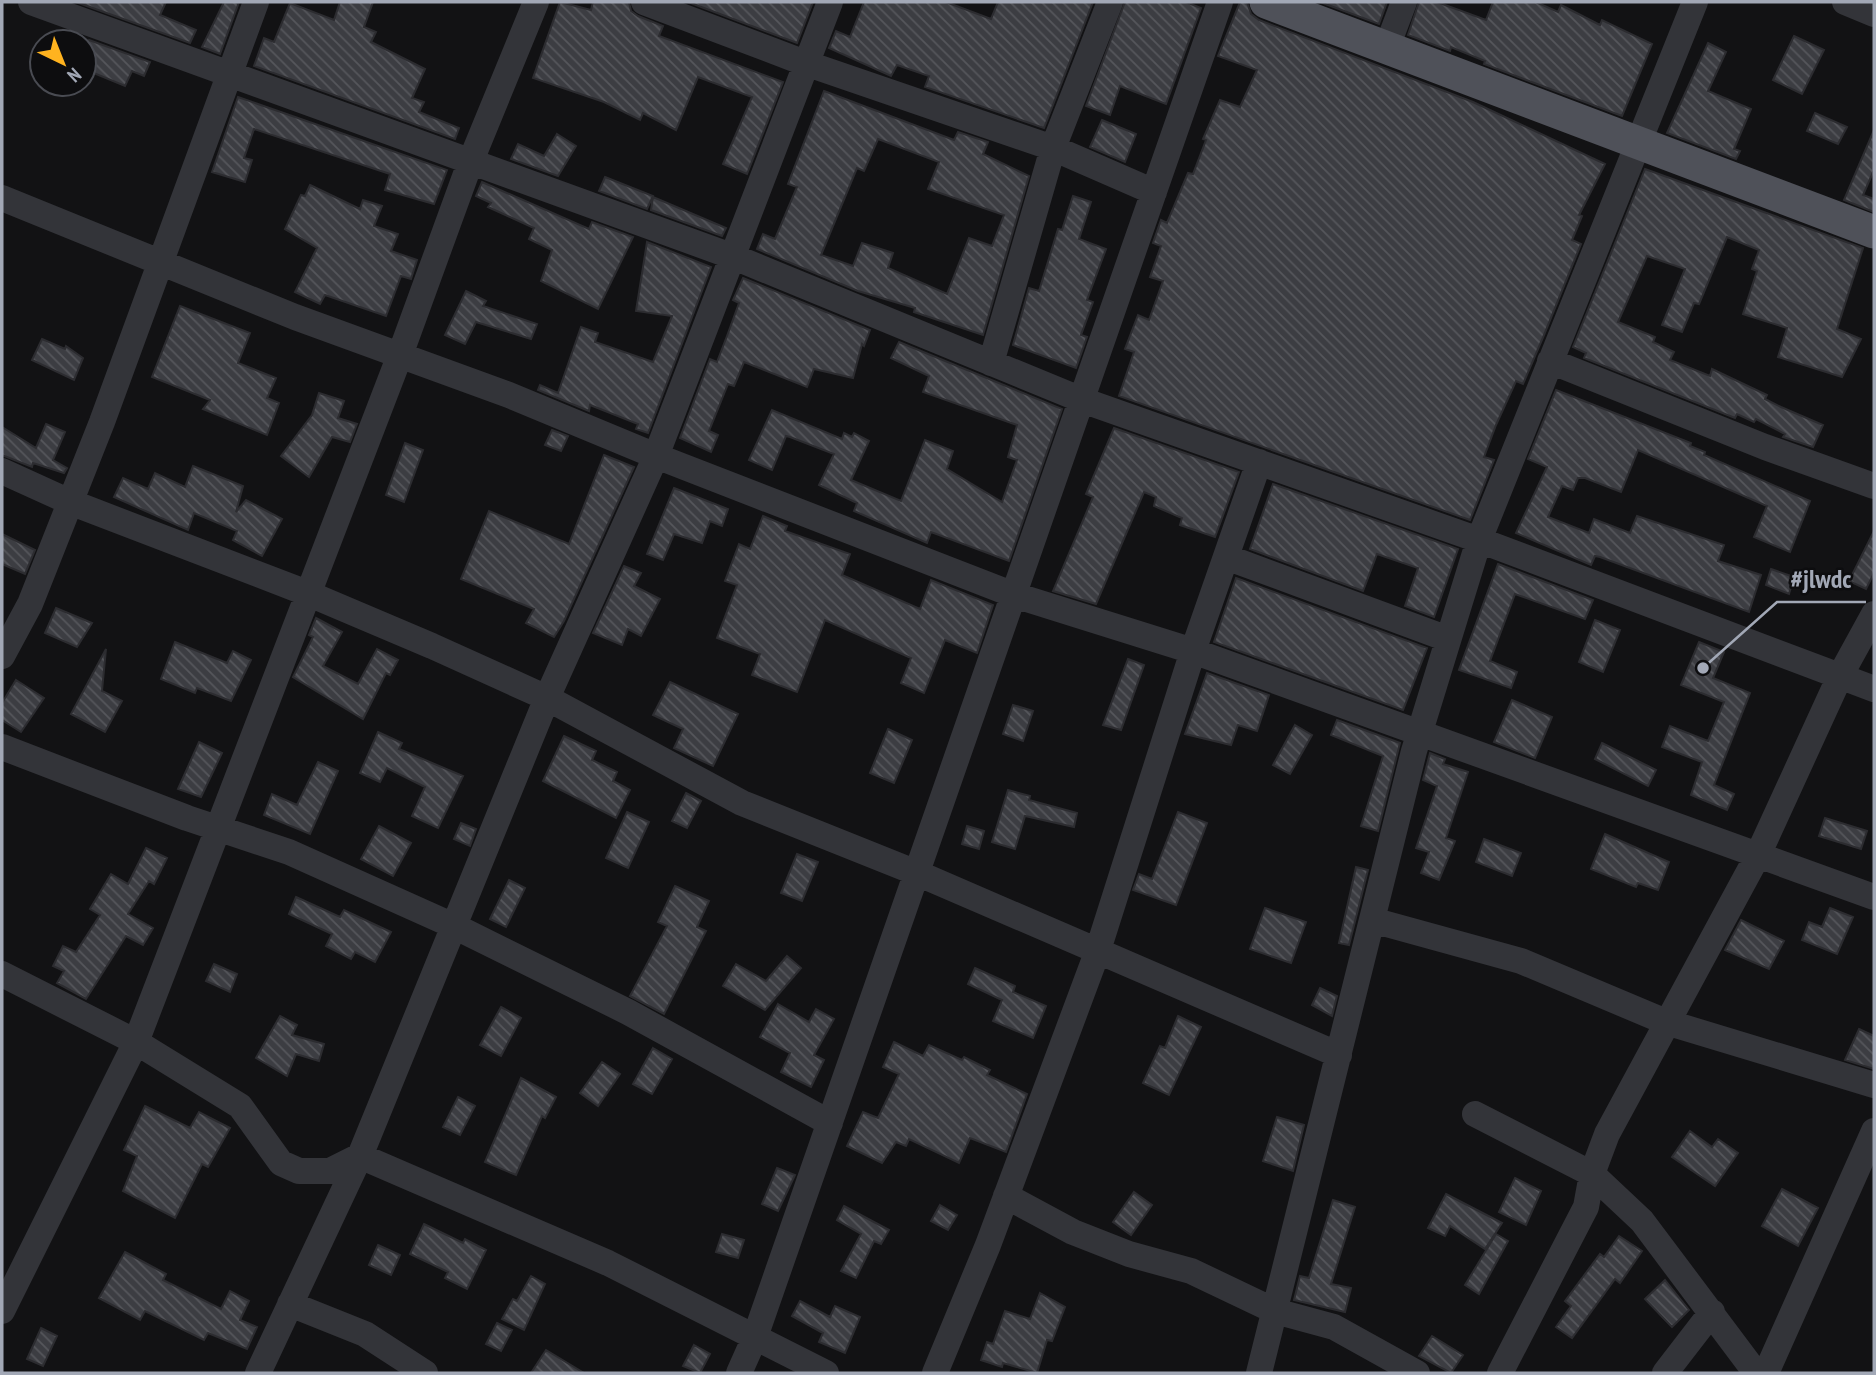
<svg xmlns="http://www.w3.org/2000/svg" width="1876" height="1375" font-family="'PT Sans Narrow',sans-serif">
  <defs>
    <pattern id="building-back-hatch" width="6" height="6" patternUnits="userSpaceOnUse" patternTransform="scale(1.75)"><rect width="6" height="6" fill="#3c3d42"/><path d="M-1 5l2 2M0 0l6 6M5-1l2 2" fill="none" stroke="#55565b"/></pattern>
  </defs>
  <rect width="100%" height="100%" fill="#121214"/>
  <!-- building -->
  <path fill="url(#building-back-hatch)" stroke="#2c2c30" stroke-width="2" fill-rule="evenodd" d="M76 2H166L160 15 196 30 190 43Z
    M224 2H239L220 54 202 47Z
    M340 2H373L364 27 376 32 371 42 425 69 412 98 424 102 419 112 459 128 455 139 254 66 264 38 274 42 290 3 334 20Z
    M560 2 591 10 593 2H629L631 11 638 16 663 26 659 36 783 82 747 174 723 164 752 97 698 77 676 130 643 113 640 120 604 102 533 78Z
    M688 2H813L797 43Z
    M864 2H946L991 19 998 2H1093L1044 128 925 87 929 76 897 65 891 76 829 48 836 31 850 37Z
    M1125 2H1186L1201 8 1166 104 1120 86 1110 115 1086 106Z
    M1240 2H1247L1251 14 1259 20 1473 102 1605 164 1579 215 1582 216 1572 240 1581 244 1544 335 1523 384 1516 381 1496 425 1484 457 1494 460 1470 520 1119 396 1134 352 1125 349 1138 315 1149 320 1163 281 1150 277 1161 246 1153 243 1161 220 1167 223 1188 173 1193 174 1206 140 1203 139 1220 100 1240 107 1257 70 1218 56Z
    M1320 2H1387L1379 24Z
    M1419 2H1437L1486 20 1493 2H1536L1558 12 1561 5 1600 25 1602 20 1652 44 1622 116 1484 64 1485 61 1451 47 1450 51 1408 35Z
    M1794 36 1824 50 1802 94 1773 80Z
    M89 40 150 62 144 76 132 71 125 86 84 69V51Z
    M1708 43 1726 52 1708 91 1751 109 1734 149 1740 151 1736 159 1667 133Z
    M824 91 954 140 958 132 988 142 983 154 1029 176 983 335 914 312 915 308 858 291 757 249 763 234 775 239 797 187 788 184ZM878 139 939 162 928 189 1004 215 992 246 969 238 947 294 888 268 893 253 862 243 853 266 821 255 857 168 864 171Z
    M238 97 447 170 434 204 385 190 390 174 254 129 244 158 252 160 245 182 212 172Z
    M1815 113 1847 127 1838 144 1807 131Z
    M1102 120 1136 134 1125 162 1090 147Z
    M1874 130V170L1863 195 1874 199V212L1844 200Z
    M557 134 576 146 558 176 511 159 518 144 544 156Z
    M1645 169 1863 248 1837 329 1861 339 1842 377 1778 357 1787 328 1743 314 1757 271 1752 269 1759 250 1727 237 1699 304 1694 303 1682 332 1662 325 1685 269 1647 256 1618 322 1655 337 1653 342 1674 352 1670 360 1710 376 1712 369 1767 395 1765 399 1781 407 1823 425 1813 447 1783 437 1785 434 1756 419 1754 422 1737 414 1735 418 1584 358 1586 353 1573 347Z
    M605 177 653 196 647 209 599 191Z
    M482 182 589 229 592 222 633 237 598 309 541 281 552 250 529 239 534 228 488 207 491 203 476 196Z
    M310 185 360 209 363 200 382 206 374 226 398 234 391 251 417 260 411 279 401 276 386 316 325 295 320 304 295 292 317 248 285 229 301 195 305 196Z
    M1073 196 1091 202 1079 239 1106 249 1087 300 1093 302 1081 335 1087 337 1076 368 1013 345 1029 288 1039 291 1058 229 1062 230Z
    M653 197 726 228 722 236 651 210Z
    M647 242 711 267 648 433 636 429 638 424 590 405 589 411 538 390 540 385 558 393 581 327 598 333 595 342 653 362 672 316 636 311Z
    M743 278 870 330 864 346 862 344 853 378 814 369 807 387 744 362 734 386 728 384 709 431 718 435 711 452 680 438 710 359 717 362 727 336 739 303 733 300Z
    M466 291 486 301 483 306 537 324 531 339 476 322 465 344 445 335Z
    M180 306 250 333 238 363 276 378 267 398 279 403 267 435 203 409 210 400 152 377Z
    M42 339 65 349 66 346 83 358 74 380 32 360Z
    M899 342 1062 409 1009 561 931 532 927 543 854 511 857 503 819 485 834 454 790 437 786 436 772 470 749 460 772 410 842 439 844 433 852 437 854 433 869 441 851 480 901 501 925 440 953 451 947 469 1002 502 1017 460 1008 457 1017 425 923 392 929 376 891 358Z
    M1556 390 1691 443 1690 446 1705 452 1704 455 1810 501 1790 552 1754 537 1767 506 1638 450 1621 492 1585 478H1578L1573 490 1562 486 1548 517 1589 533 1594 519 1630 533 1637 516 1724 545 1718 561 1761 575 1749 612 1600 557 1595 556 1591 565 1516 533 1547 467 1528 459Z
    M319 393 344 401 338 418 357 424 350 442 332 437 309 477 281 456 312 415Z
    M46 424 65 432 53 460 67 468 64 473 33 463 32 467 2 455V427L36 448Z
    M1114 428 1239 472 1215 537 1180 525 1182 518 1154 506 1156 497 1144 492 1096 604 1053 591 1093 497 1086 494Z
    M552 430 568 436 561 451 545 445Z
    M405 443 423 450 404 502 386 495Z
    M604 455 634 467 564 621 554 637 526 623 534 609 461 579 489 511 569 544Z
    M193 466 243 486 236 512 246 500 282 519 262 556 233 540 237 531 194 513 188 530 114 497 123 478 148 489 155 473 185 487Z
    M1273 484 1458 549 1434 617 1405 606 1418 568 1377 554 1363 591 1250 549Z
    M674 488 728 509 722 526 710 521 702 543 674 534 663 560 647 554Z
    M763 516 787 526 785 531 850 554 842 575 920 609 931 580 993 605 977 653 945 640 924 693 901 683 911 658 825 620 797 692 752 675 760 654 717 638 737 585 725 581 739 544 750 549Z
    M1874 531V573L1866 589 1849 581Z
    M2 534 35 550 25 574 2 564Z
    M1498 564 1593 600 1585 619 1515 594 1490 661 1517 672 1511 688 1459 670Z
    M624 566 641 573 634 586 660 599 641 636 628 629 622 645 593 633Z
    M1771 569 1794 577 1789 594 1766 585Z
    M1236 578 1427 648 1403 710 1214 642Z
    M56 608 92 623 77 647 45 633Z
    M316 618 342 632 323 666 358 684 377 649 398 660 390 675 386 673 363 719 293 677 313 637 309 635Z
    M1595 620 1620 630 1603 672 1579 662Z
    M175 642 227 663 233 651 251 660 231 701 197 688 195 693 161 679Z
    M1699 642 1724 652 1713 678 1750 693 1714 785 1734 794 1727 810 1691 795 1702 762 1662 747 1670 726 1708 741 1724 702 1681 685Z
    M106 649 102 691 122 701 105 732 71 714Z
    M1128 659 1144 665 1121 730 1103 725Z
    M1207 673 1269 695 1257 731 1238 725 1231 745 1185 734Z
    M16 680 44 698 21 732 2 720V703Z
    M670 682 738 714 713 766 674 748 683 729 653 715Z
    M1512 700 1552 717 1535 758 1494 742Z
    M1013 705 1033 711 1023 741 1003 734Z
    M1337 720 1400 743 1378 831 1361 826 1383 756 1331 735Z
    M1295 725 1312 735 1290 774 1273 765Z
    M888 729 912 740 894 783 870 773Z
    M378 732 402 743 399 749 463 776 438 828 412 816 425 787 387 768 380 782 360 773Z
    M564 736 596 751 592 760 617 772 613 781 630 790 616 818 543 781Z
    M199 742 222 753 201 797 178 789Z
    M1602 743 1656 770 1648 786 1595 759Z
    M1430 753 1445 759 1443 764 1468 772 1446 838 1455 841 1439 880 1421 873 1429 852 1416 848 1437 786 1423 780Z
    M318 762 338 771 310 834 264 815 272 794 297 805Z
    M1008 790 1030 796 1029 800 1077 813 1074 827 1025 816 1015 849 992 842Z
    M686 793 701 801 687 828 672 821Z
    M627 812 649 822 628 868 606 858Z
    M1178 812 1207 823 1176 905 1133 890 1139 874 1152 879Z
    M1825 818 1867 831 1861 849 1819 836Z
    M461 823 476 829 470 846 454 839Z
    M379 826 411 843 393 876 361 859Z
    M967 826 984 831 979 849 962 844Z
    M1605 834 1669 862 1658 890 1638 883 1636 887 1591 869Z
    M1484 839 1521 853 1512 876 1476 862Z
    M146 848 167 858 154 884 149 881 128 914 153 928 143 945 126 936 86 999 57 983 64 971 53 966 63 946 76 952 100 915 90 909 111 874 128 884Z
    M797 854 818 862 802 901 781 893Z
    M1356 867 1368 870 1349 945 1339 943Z
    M509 880 525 888 506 927 490 919Z
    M675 886 709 901 697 927 706 931 664 1014 630 996 667 926 658 922Z
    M296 897 340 917 344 910 391 932 375 962 355 952 351 959 326 946 332 934 289 914Z
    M1265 908 1306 922 1291 963 1250 949Z
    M1830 908 1853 917 1837 954 1802 940 1809 922 1822 927Z
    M1741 920 1784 941 1769 969 1725 950Z
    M787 956 801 968 765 1010 723 986 736 964 766 981Z
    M214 964 237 974 230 992 206 981Z
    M975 968 1015 986 1013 992 1046 1006 1033 1038 993 1021 1002 1000 968 984Z
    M1320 988 1337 996 1332 1016 1312 1005Z
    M778 1004 809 1022 816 1009 834 1019 814 1055 824 1060 811 1087 781 1072 790 1053 760 1037Z
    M501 1007 521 1018 501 1056 480 1045Z
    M280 1016 297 1025 292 1035 324 1044 319 1061 296 1054 287 1076 256 1058Z
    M1178 1016 1201 1027 1169 1095 1143 1083 1160 1046 1165 1048Z
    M1859 1029 1874 1036V1069L1845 1060Z
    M894 1042 923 1056 929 1045 962 1060 964 1057 990 1070 987 1075 1027 1094 1006 1152 970 1138 959 1163 909 1139 906 1146 896 1142 882 1163 847 1146 863 1112 878 1118 899 1074 883 1067Z
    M653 1048 672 1059 652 1094 633 1084Z
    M602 1062 620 1074 598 1106 580 1093Z
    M521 1078 556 1097 545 1118 542 1116 516 1175 485 1162Z
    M458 1097 475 1106 460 1135 443 1127Z
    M145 1106 190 1128 199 1112 230 1128 208 1167 202 1164 175 1218 123 1191 137 1156 124 1150Z
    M1277 1117 1304 1125 1293 1171 1263 1161Z
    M1690 1131 1712 1147 1718 1139 1738 1153 1715 1186 1672 1157Z
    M777 1168 795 1175 778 1211 762 1204Z
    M1515 1178 1541 1191 1526 1225 1499 1212Z
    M1782 1189 1818 1208 1798 1246 1762 1226Z
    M1134 1192 1152 1205 1131 1235 1113 1222Z
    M1446 1194 1502 1223 1485 1249 1450 1226 1445 1236 1428 1228Z
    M1333 1200 1355 1207 1331 1284 1351 1288 1345 1312 1294 1300 1300 1276 1309 1278Z
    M940 1205 957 1215 948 1230 931 1221Z
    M844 1206 889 1230 881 1244 874 1241 856 1278 841 1271 861 1234 837 1220Z
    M424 1224 463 1243 465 1239 486 1250 467 1289 445 1278 448 1272 410 1254Z
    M722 1234 744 1240 738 1258 716 1252Z
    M1496 1234 1508 1241 1479 1294 1465 1285Z
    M1619 1236 1642 1251 1620 1283 1615 1279 1572 1338 1556 1327 1571 1306 1565 1301 1600 1254 1604 1257Z
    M378 1245 400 1255 391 1275 369 1265Z
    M125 1252 166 1274 163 1280 221 1309 230 1291 249 1301 240 1320 257 1327 247 1349 208 1333 204 1340 145 1311 140 1320 99 1298Z
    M531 1276 545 1284 524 1330 502 1319 513 1299 517 1301Z
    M1665 1280 1689 1310 1672 1327 1645 1299Z
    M1040 1293 1065 1307 1052 1341 1047 1340 1037 1373 1003 1363 1002 1367 981 1360 987 1342 993 1344 1005 1311 1030 1319Z
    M800 1301 830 1317 835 1306 860 1317 845 1353 819 1342 823 1333 792 1316Z
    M497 1323 512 1330 501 1351 486 1344Z
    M41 1328 57 1336 43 1366 27 1359Z
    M1432 1336 1463 1355 1451 1373 1419 1356Z
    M694 1345 710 1354 700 1373 683 1366Z
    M546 1350 584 1373H531Z"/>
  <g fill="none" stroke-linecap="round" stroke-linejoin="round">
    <!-- minor -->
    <path stroke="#333439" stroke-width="26" d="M31 2 734 257 1082 400 1479 540 1874 689
      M644 2 805 63 1053 148 1154 192
      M1845 2 1874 14
      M1387 47 1404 2
      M2 198 295 317 509 395 656 456 1014 595 1193 651 1874 897
      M1550 361 1765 447 1874 486
      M991 363 1053 148 1110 2
      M2 471 70 502 307 593 432 646 547 698 742 803 917 873 1339 1055
      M1226 557 1448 639
      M2 656 30 604 102 422 256 2
      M2 747 187 818 289 852 454 926 628 1012 830 1123
      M1372 920 1521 961 1666 1022 1874 1085
      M2 974 136 1042 240 1106 281 1163 299 1171H330L360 1156 608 1263 826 1373
      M1475 1114 1592 1174 1642 1221 1756 1373
      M1006 1196 1073 1232 1129 1254 1191 1271 1275 1311 1334 1327 1417 1373
      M290 1304 365 1334 425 1373
      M2 1311 136 1042 400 355 470 163 536 2
      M258 1373 360 1156 547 698 656 456 830 2
      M739 1373 755 1337 1220 2
      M935 1373 988 1245 1098 950 1193 651 1259 462
      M1259 1373 1414 751 1479 540 1695 2
      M1500 1373 1586 1207 1592 1174 1607 1134 1758 855 1840 676 1874 614
      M1665 1373 1712 1312
      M1766 1373 1874 1131"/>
    <!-- major -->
    <path stroke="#4f5159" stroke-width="33" d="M1266 2 1874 232"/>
  </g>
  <!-- callouts -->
  <path fill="none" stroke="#a2a8b6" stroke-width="2.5" d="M1703 668L1777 602H1866"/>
  <circle fill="#a2a8b6" stroke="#0d0d0f" stroke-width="2.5" cx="1703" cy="668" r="7"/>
  <g font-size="26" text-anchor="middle" font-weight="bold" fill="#a2a8b6" stroke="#0d0d0f" stroke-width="5" stroke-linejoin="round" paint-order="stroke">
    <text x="1821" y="588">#jlwdc</text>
  </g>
  <!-- border -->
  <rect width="1876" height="1375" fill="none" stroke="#a2a8b6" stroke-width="7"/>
  <!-- north arrow -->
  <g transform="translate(63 63) rotate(137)"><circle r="33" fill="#0d0d0f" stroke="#494b52" stroke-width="2"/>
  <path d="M0-5L12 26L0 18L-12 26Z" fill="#ffb31f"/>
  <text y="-10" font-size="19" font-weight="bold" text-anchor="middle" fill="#a2a8b6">N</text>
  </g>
</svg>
